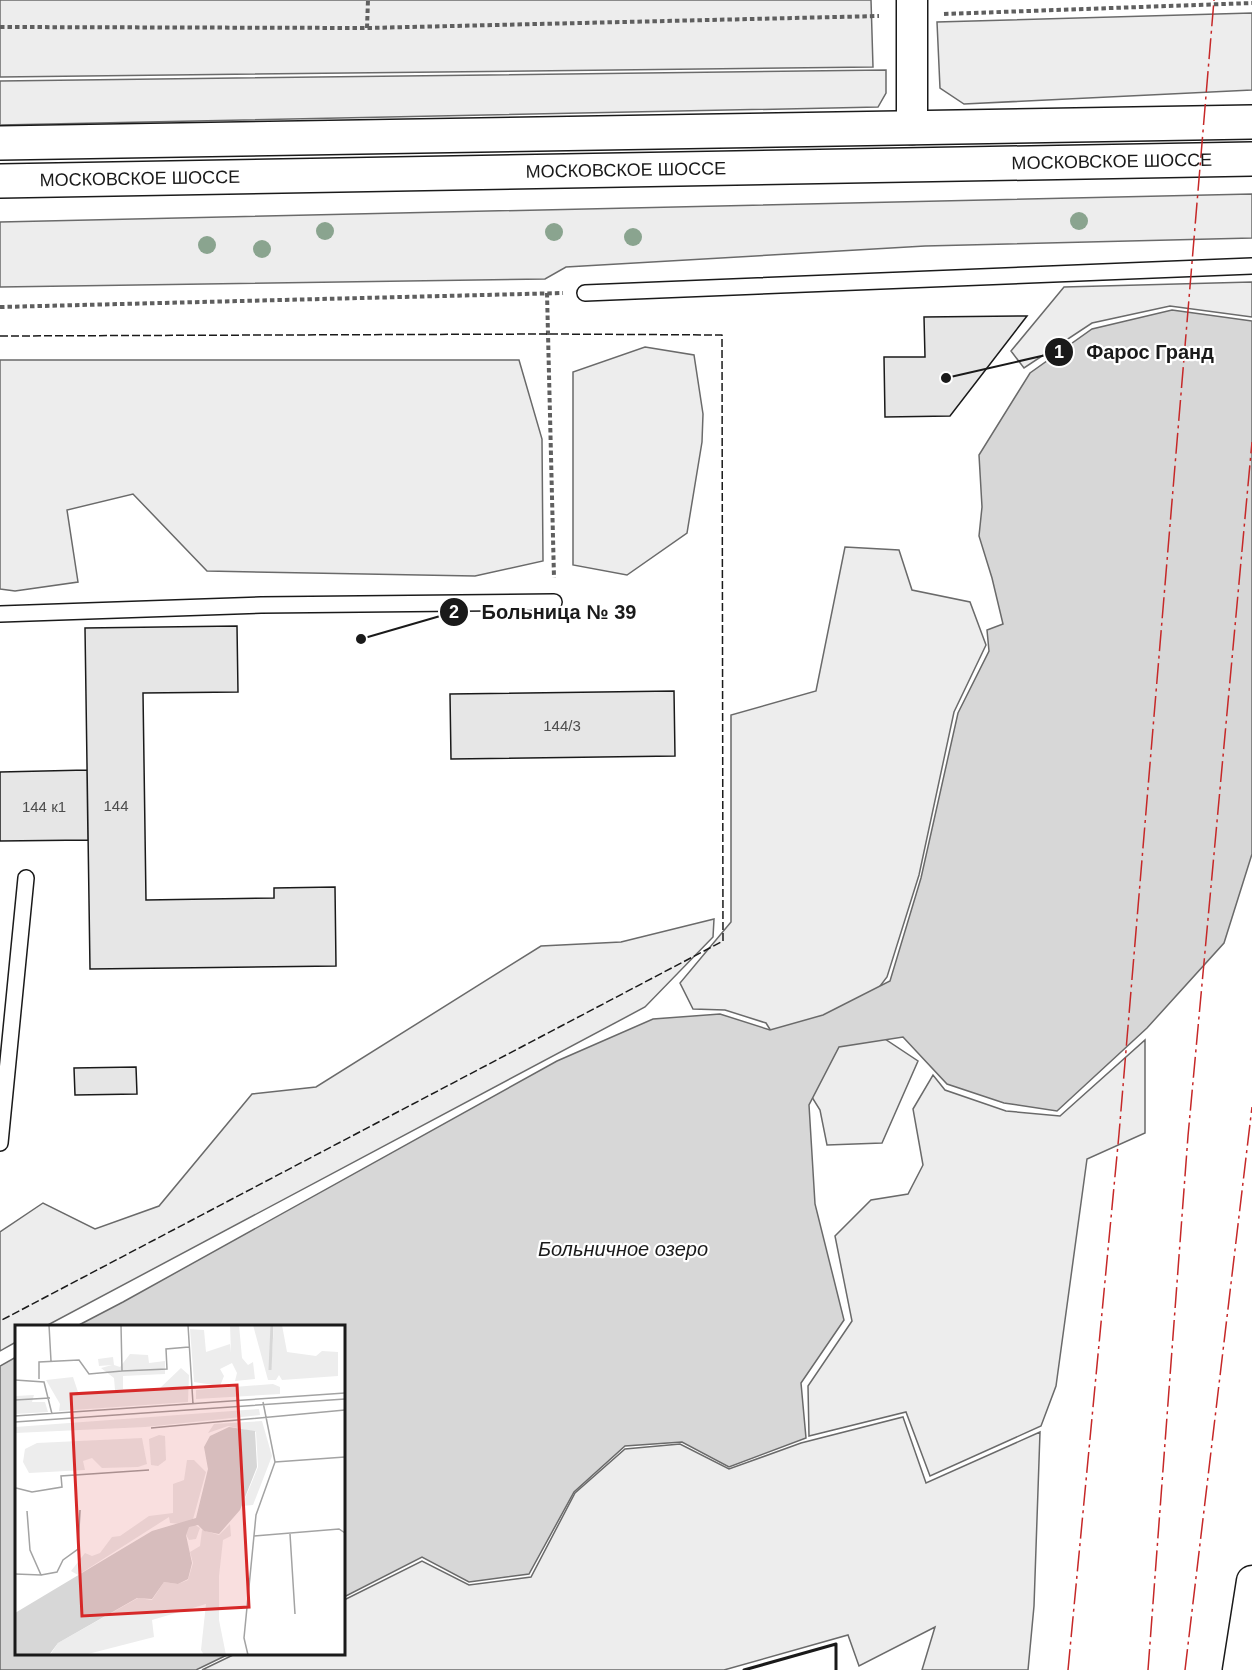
<svg xmlns="http://www.w3.org/2000/svg" width="1252" height="1670" font-family="Helvetica,sans-serif">
  <rect width="100%" height="100%" fill="#fff"/>
  <!-- built -->
  <path fill="#ededed" stroke="#6a6a6a" stroke-width="1.5" d="M0 0H871L873 67 0 77Z
    M1252 13V90L964 104 940 88 937 22Z
    M886 70V93L878 107 0 125V81Z
    M1252 194V238L925 246 566 267 545 279 0 287V222Z
    M1252 282V317L1170 306 1092 323 1024 368 1011 351 1064 287Z
    M645 347 694 355 703 414 702 442 687 533 627 575 573 565V372Z
    M0 360H519L542 439 543 561 475 576 207 571 133 494 67 510 78 582 15 591 0 589Z
    M845 547 899 550 912 590 970 602 986 645 954 712 919 875 887 977 855 1019 918 1061 882 1143 827 1145 820 1110 766 1023 725 1010 693 1009 680 983 731 922V715L816 691Z
    M714 919 713 937 645 1007 46 1326H16V1342L0 1351V1232L43 1203 95 1229 159 1206 252 1094 316 1087 541 946 621 942Z
    M1145 1040V1133L1087 1159 1056 1386 1041 1426 930 1476 906 1412 809 1436 808 1386 852 1321 835 1236 871 1200 908 1194 923 1165 913 1109 933 1075 945 1090 1006 1111 1060 1116Z
    M903 1417 926 1483 1040 1432 1034 1606 1028 1670H922L935 1627 859 1666 848 1635 724 1670H202L235 1654H344V1600L422 1561 469 1585 531 1577 575 1493 625 1449 680 1444 729 1469 801 1443Z"/>
  <!-- water -->
  <path fill="#d7d7d7" stroke="#6a6a6a" stroke-width="1.5" d="M1172 310 1252 321V854L1224 943 1147 1028 1057 1111 1004 1103 947 1084 903 1037 839 1047 809 1105 815 1204 844 1320 801 1383 806 1438 729 1467 682 1442 625 1446 574 1492 529 1574 469 1582 422 1557 344 1597V1326H77L123 1302 557 1061 653 1019 720 1014 770 1030 823 1015 890 981 921 878 958 713 989 651 987 630 1003 624 992 578 979 536 982 507 979 455 1030 373 1092 329Z
    M16 1357V1654H229L196 1670H0V1366Z"/>
  <!-- building -->
  <path fill="#e6e6e6" stroke="#1a1a1a" stroke-width="1.5" d="M1027 316 950 416 885 417 884 357H925L924 317Z
    M237 626 238 692 143 693 146 900 274 898V888L335 887 336 966 90 969 85 628Z
    M674 691 675 756 451 759 450 694Z
    M87 770 88 840 0 841V772Z
    M136 1067 137 1094 75 1095 74 1068Z"/>
  <g fill="none" stroke-linecap="round" stroke-linejoin="round">
    <!-- lane casing -->
    <g stroke="#1a1a1a" stroke-width="18">
      <path id="lane" d="M585 293 1252 266
        M0 614 261 605 554 602
        M0 1143 26 878"/>
    </g>
    <!-- street casing -->
    <g stroke="#1a1a1a" stroke-width="33">
      <path id="street" d="M912 0V129
        M1238 1670 1252 1581"/>
    </g>
    <!-- primary casing -->
    <g stroke="#1a1a1a" stroke-width="36">
      <g id="primary">
        <path d="M0 143 1252 122"/>
        <path id="s1" d="M0 181 1252 159"/>
      </g>
    </g>
    <!-- path -->
    <path stroke="#5f5f5f" stroke-width="4" stroke-dasharray="4.5 3" stroke-linecap="butt" d="M944 14 1252 3
      M0 27 367 28 879 16
      M367 28 368 0
      M547 293 554 578
      M0 307 563 293"/>
    <!-- lane -->
    <use href="#lane" stroke="#fff" stroke-width="15"/>
    <!-- street -->
    <use href="#street" stroke="#fff" stroke-width="30"/>
    <!-- primary -->
    <use href="#primary" stroke="#fff" stroke-width="33"/>
    <!-- fence -->
    <path stroke="#1a1a1a" stroke-width="1.5" stroke-dasharray="8 3" stroke-linecap="butt" d="M0 336 549 334 722 335 723 941 0 1321"/>
    <!-- wall -->
    <path stroke="#1a1a1a" stroke-width="3" d="M744 1670 836 1644V1670"/>
    <!-- power -->
    <path stroke="#c62828" stroke-width="1.5" stroke-dasharray="21 4.5 3 4.5" stroke-linecap="butt" d="M1068 1670 1119 1134 1214 0
      M1148 1670 1188 1136 1252 442
      M1185 1670 1252 1107"/>
  </g>
  <!-- trees -->
  <g fill="#8aa48f">
    <circle cx="1079" cy="221" r="9"/>
    <circle cx="325" cy="231" r="9"/>
    <circle cx="554" cy="232" r="9"/>
    <circle cx="633" cy="237" r="9"/>
    <circle cx="207" cy="245" r="9"/>
    <circle cx="262" cy="249" r="9"/>
  </g>
  <g text-anchor="middle" dominant-baseline="central" stroke-width="4.5" stroke-linejoin="round" paint-order="stroke">
    <!-- number labels -->
    <g font-size="15" fill="#4d4d4d">
      <text x="562" y="725">144/3</text>
      <text x="116" y="805">144</text>
      <text x="44" y="806">144 к1</text>
    </g>
    <!-- street labels -->
    <g font-size="18" fill="#1a1a1a" stroke="#fff">
      <text stroke="none"><textPath href="#s1" startOffset="1112">МОСКОВСКОЕ ШОССЕ</textPath></text>
      <text stroke="none"><textPath href="#s1" startOffset="626">МОСКОВСКОЕ ШОССЕ</textPath></text>
      <text stroke="none"><textPath href="#s1" startOffset="140">МОСКОВСКОЕ ШОССЕ</textPath></text>
    </g>
    <!-- water labels -->
    <g font-size="20" font-style="italic" fill="#1a1a1a" stroke="#fff">
      <text x="623" y="1249">Больничное озеро</text>
    </g>
  </g>
  <!-- overview -->
  <g transform="translate(15 1325)">
    <rect width="330" height="330" fill="#fff"/>
    <path d="M215 0H224L227 33 233 40 238 37 240 54 220 56 222 48 217 38 205 44 209 51 205 61 179 57 175 4 189 5 191 27 215 19 216 28ZM238 0H256V42L259 0H267L272 27 301 31 307 26 323 27V51L267 55 264 50 261 55H253ZM115 29 133 30 134 38 150 36V49L108 51V64L145 63 166 43 174 50 173 77 44 86 45 79 31 55 58 52 63 67 100 65 99 53 86 43 97 40 84 41 83 34 98 32 99 40 105 42ZM258 59 265 62V69L181 74V65ZM19 70 17 77H30L33 87 0 89 1 71ZM244 84 245 90 130 102 0 108V102ZM247 96 257 131 238 180 227 181 243 142 241 107 213 101 193 108 199 99ZM144 110 150 111 151 135 143 141 136 140 134 114ZM127 113 132 139 123 142 87 143 77 133 68 136 70 145 14 148 8 137 10 124 22 118ZM172 135H179L191 147 177 198 185 203 181 214 174 215 165 199 155 198 154 192 63 250 56 246 70 228 77 231 85 228 97 212 105 211 134 191 158 188V159L169 155ZM215 199 216 211 208 215 204 251V295L211 330H189L186 325 191 279 137 295 139 312 69 330H35L43 318 123 273 137 275 149 257 163 259 173 255 178 238 175 227 185 221 187 205 204 210Z" fill="#ededed"/>
    <path d="M214 102 240 106 242 142 225 185 204 209 189 206 183 200 174 202 171 210 177 238 173 254 163 259 149 257 137 274 122 273 43 318 34 330H0V288L137 206 181 193 193 144 189 122 195 111Z" fill="#d7d7d7"/>
    <path fill="none" stroke="#d7d7d7" stroke-width="3" d="M255 45 257 0"/>
    <path fill="none" stroke="#a3a3a3" stroke-width="1.5" d="M34 0 36 36M106 0 107 46 152 44 151 24 174 22M173 0 178 79M24 54V37L64 35 74 49 107 46M0 55 29 57 37 89M0 75 35 73M0 91 330 68M0 97 330 74M136 103 330 85M260 137 330 132M1 163 17 167 47 162 46 151 134 145M275 209 280 289M239 211 324 204 330 208M0 249 26 250 15 225 12 186M26 250 42 247 48 235 63 224 65 185M233 330 229 313 241 190 260 137 248 77"/>
    <path fill="#d62828" fill-opacity="0.15" stroke="#d62828" stroke-width="3" d="M222 60 234 282 67 291 56 69Z"/>
    <rect width="330" height="330" fill="none" stroke="#1a1a1a" stroke-width="3"/>
  </g>
  <!-- callouts -->
  <path fill="none" stroke="#1a1a1a" stroke-width="2" d="M946 378L1059 352M361 639L454 612"/>
  <g fill="#1a1a1a" stroke="#fff" stroke-width="2">
    <circle cx="946" cy="378" r="6"/>
    <circle cx="361" cy="639" r="6"/>
    <circle cx="1059" cy="352" r="15"/>
    <circle cx="454" cy="612" r="15"/>
  </g>
  <g font-size="18" text-anchor="middle" font-weight="bold" fill="#fff">
    <text x="1059" y="358">1</text>
    <text x="454" y="618">2</text>
  </g>
  <g font-size="20" text-anchor="middle" font-weight="bold" fill="#1a1a1a" stroke="#fff" stroke-width="4.5" stroke-linejoin="round" paint-order="stroke">
    <text x="1150" y="359">Фарос Гранд</text>
    <text x="559" y="619">Больница № 39</text>
  </g>
</svg>
